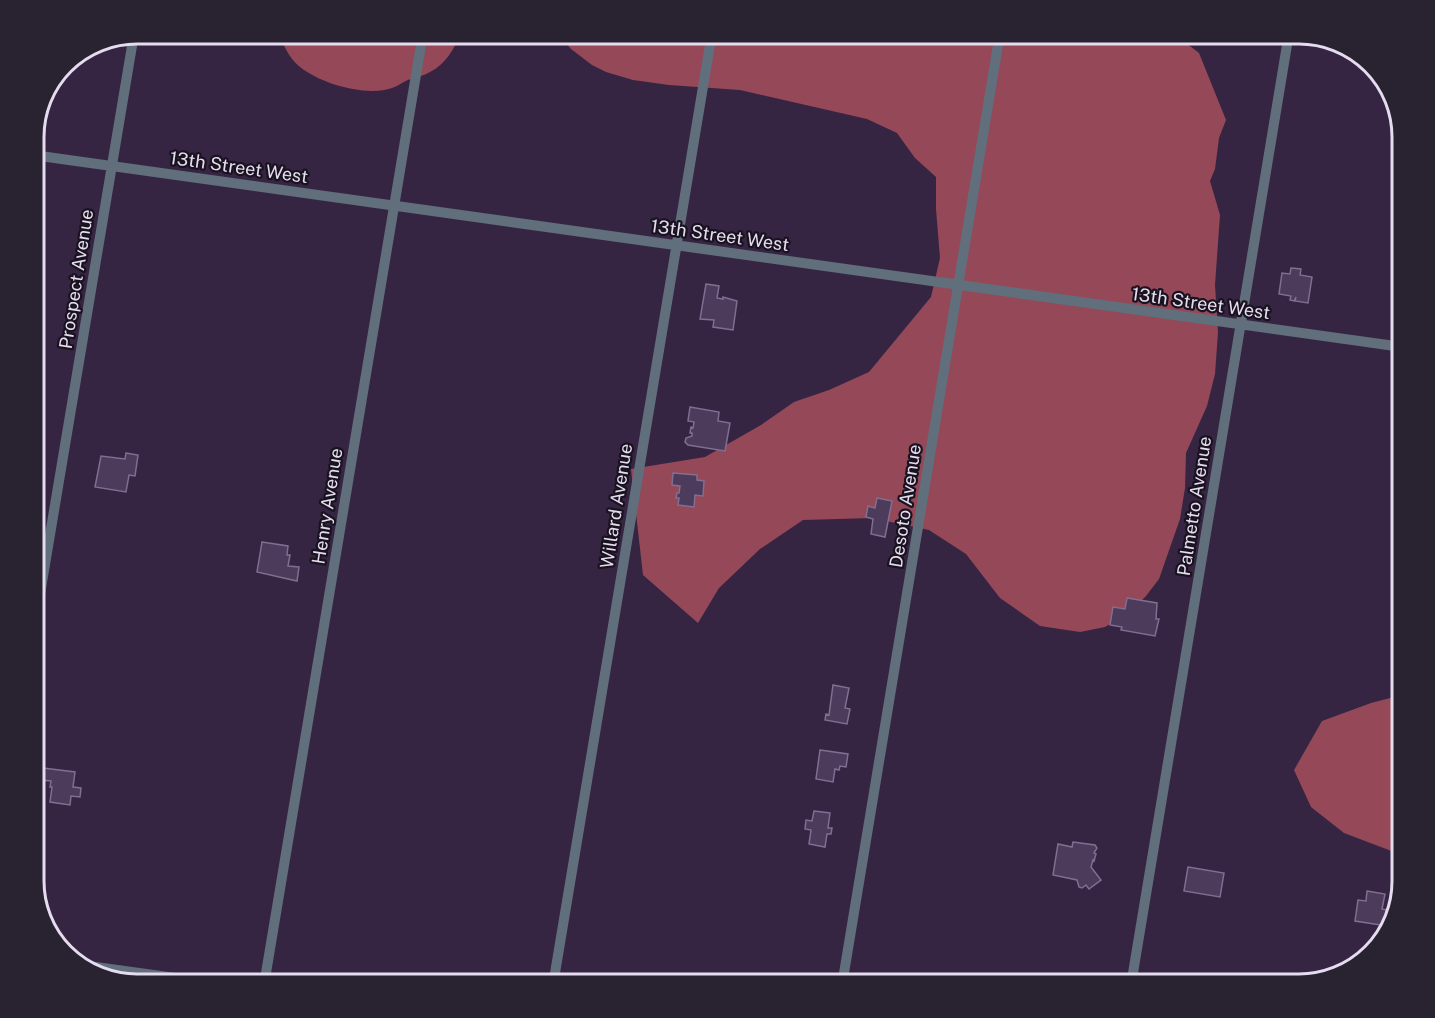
<svg xmlns="http://www.w3.org/2000/svg" width="1435" height="1018" font-family="'Public Sans',sans-serif">
  <rect width="100%" height="100%" fill="#352543"/>
  <!-- forest -->
  <path fill="#954958" d="M278 33H461C454 49 446 64 430 72 424 76 415 77 408 80 403 82 398 86 392 88 367 97 321 84 300 67 289 58 284 46 278 33Z
    M557 33H1173L1199 53 1226 120 1219 138 1215 169 1210 181 1220 215 1215 285 1218 332 1215 374 1207 406 1186 453 1185 488 1180 519 1159 579 1146 596 1130 612 1105 627 1080 632 1040 626 1000 598 966 554 929 530 872 518 803 520 760 549 719 588 698 623 643 575 631 469 705 457 761 425 794 402 829 390 869 372 931 297 940 258 936 209V177L915 158 897 133 867 119 740 90 669 85 633 80 606 72 592 65 571 49Z
    M1402 695V855L1344 833 1311 807 1294 770 1322 721 1371 703Z"/>
  <!-- building -->
  <path fill="#4c3b5b" stroke="#816e91" stroke-width="1.5" d="M1291 268 1301 269 1300 275 1312 277 1308 303 1295 301 1296 297 1294 301 1290 300 1291 296 1279 294 1282 273 1290 274Z
    M706 284 719 286 717 298 723 299V297L737 301 733 330 713 327 714 320 700 319Z
    M690 407 719 412 718 421 730 423 725 451 688 445 685 442 686 438 692 436V433H690L691 427 693 428 694 422 688 421Z
    M126 453 138 455 135 476 129 475 126 492 95 487 101 456 125 459Z
    M673 473 697 475V480L704 481 703 496 695 495 694 507 678 505 679 498H676L677 493H679L680 486 672 485Z
    M877 498 892 501 885 537 871 534 873 519 866 517 868 506 875 508Z
    M262 542 288 546 287 555H290L288 566 299 567 297 581 257 572Z
    M1127 598 1157 603 1156 619H1159L1155 636 1121 630 1122 627 1110 625 1113 607 1125 609Z
    M833 685 849 688 845 708 850 709 847 724 825 720 826 714 829 715Z
    M820 750 848 754 846 767 840 766 839 770 835 769 833 782 816 779Z
    M43 768 75 772 73 787 81 788 80 797 71 796 70 805 50 802 52 787H50L51 781 41 780Z
    M814 811 830 813 828 828H832L831 834H827L825 847 809 844 811 830 805 829 806 820 812 821Z
    M1073 842 1095 845 1097 848 1094 853 1096 854 1094 861 1093 860 1091 867 1101 880 1089 889 1086 885 1082 888 1079 887 1077 880 1053 875 1058 844 1072 847Z
    M1188 867 1224 873 1220 897 1184 891Z
    M1367 891 1385 894 1382 909 1387 910 1386 913 1391 914 1387 926 1355 921 1358 900 1366 901Z"/>
  <g fill="none" stroke-linecap="round" stroke-linejoin="round">
    <!-- minor -->
    <path stroke="#616e7b" stroke-width="10" d="M33 155 1402 347
      M33 636 134 34
      M74 964 226 985
      M264 985 423 33
      M553 985 712 33
      M842 985 1000 33
      M1131 985 1289 33"/>
  </g>
  <g text-anchor="middle" dominant-baseline="central" stroke-width="4.5" stroke-linejoin="round" paint-order="stroke">
    <!-- street labels -->
    <g font-size="18" fill="#e6dcf0" stroke="#19121f">
      <text transform="translate(239 167) rotate(8)">13th Street West</text>
      <text transform="translate(720 235) rotate(8)">13th Street West</text>
      <text transform="translate(76 279) rotate(-81)">Prospect Avenue</text>
      <text transform="translate(1201 303) rotate(8)">13th Street West</text>
      <text transform="translate(327 506) rotate(-81)">Henry Avenue</text>
      <text transform="translate(616 506) rotate(-81)">Willard Avenue</text>
      <text transform="translate(905 506) rotate(-81)">Desoto Avenue</text>
      <text transform="translate(1194 506) rotate(-81)">Palmetto Avenue</text>
    </g>
  </g>
  <!-- crop -->
  <path d="M0 0H1435V1018H0ZM137 44H1299A93 93 0 0 1 1392 137V881A93 93 0 0 1 1299 974H137A93 93 0 0 1 44 881V137A93 93 0 0 1 137 44Z" fill="#292230" fill-rule="evenodd"/>
  <path fill="none" stroke="#e6dcf0" stroke-width="3" d="M137 44H1299A93 93 0 0 1 1392 137V881A93 93 0 0 1 1299 974H137A93 93 0 0 1 44 881V137A93 93 0 0 1 137 44Z"/>
</svg>
